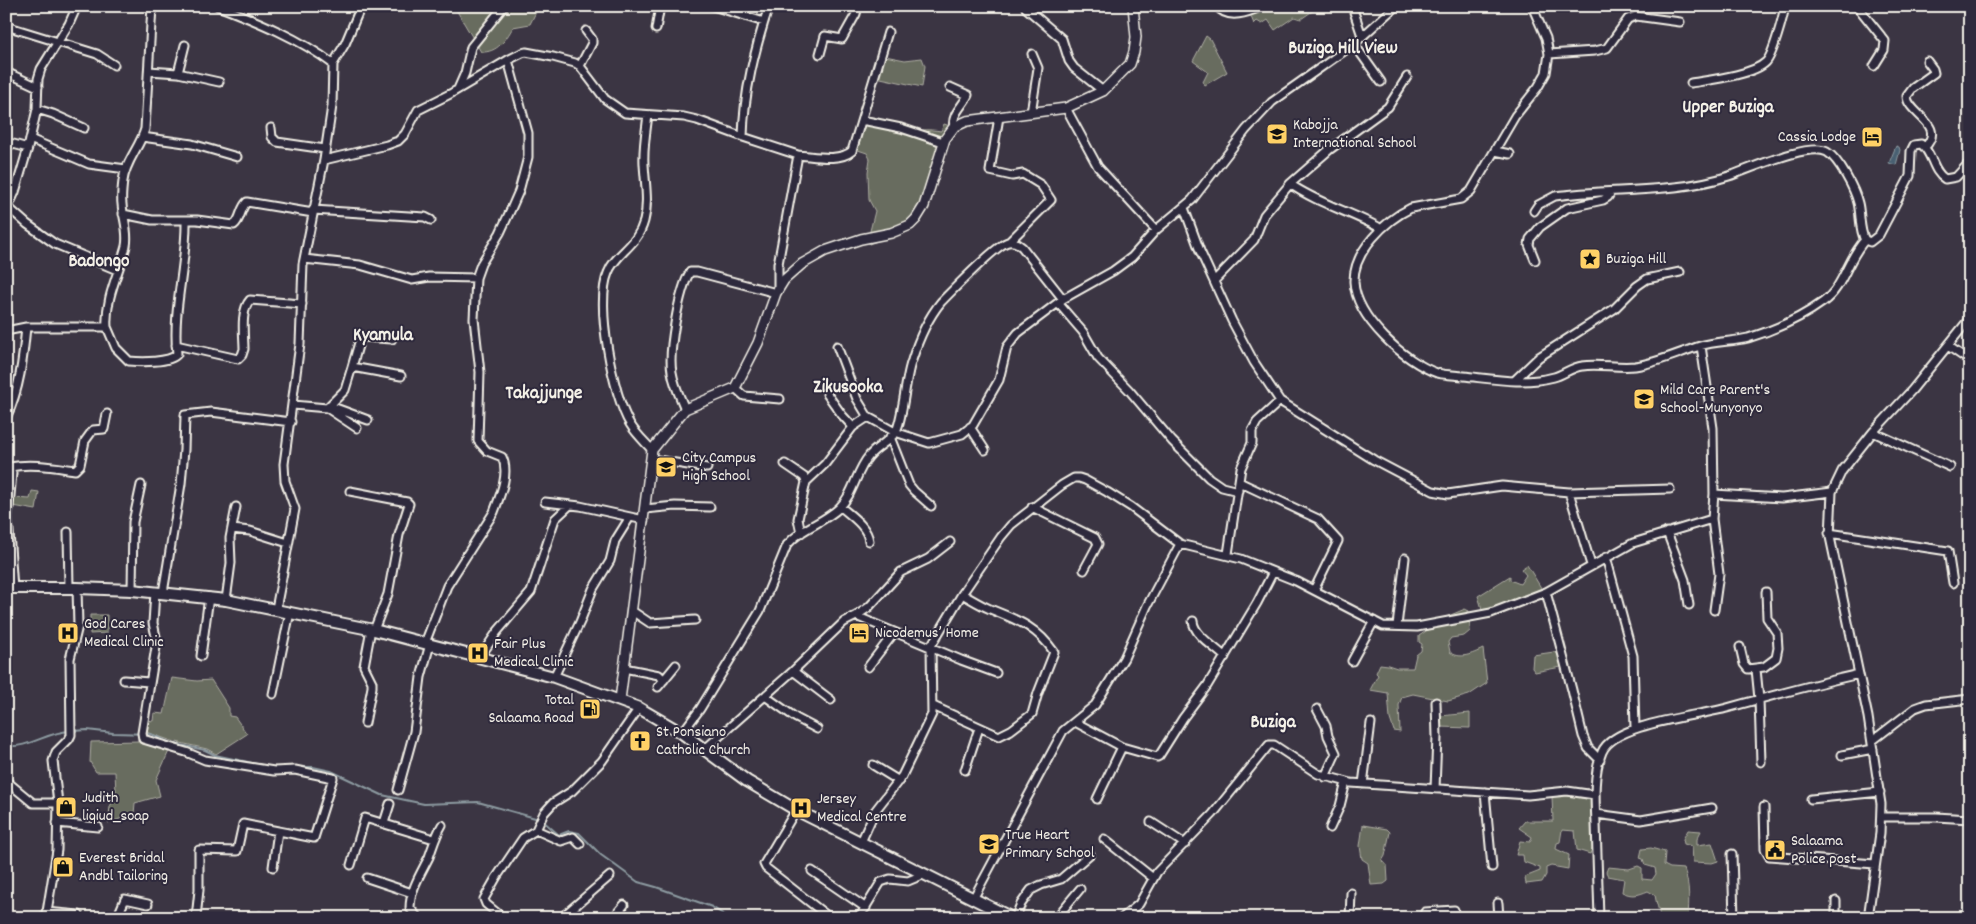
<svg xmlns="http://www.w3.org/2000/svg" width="1976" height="924" font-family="Dekko,sans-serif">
  <rect width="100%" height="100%" fill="#3b3543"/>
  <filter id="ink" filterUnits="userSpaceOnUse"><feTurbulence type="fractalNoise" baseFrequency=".02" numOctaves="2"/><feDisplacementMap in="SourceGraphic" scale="10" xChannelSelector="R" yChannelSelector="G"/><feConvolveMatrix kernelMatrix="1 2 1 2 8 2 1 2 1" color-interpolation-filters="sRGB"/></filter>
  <g filter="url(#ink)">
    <!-- green -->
    <path fill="#686c5e" stroke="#aeaea3" d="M454 6H539L530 24 513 27C506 40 497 53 481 52Z
      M1263 6H1312L1314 10 1301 19 1294 17 1275 30 1268 20 1262 24 1257 21 1254 24 1249 12Z
      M1206 36 1210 39 1227 72 1205 85 1203 82 1208 72 1193 61Z
      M885 56 905 60 922 58 925 66 922 87 876 77Z
      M944 124 950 126 945 145H938L934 159 935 172 913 216 892 236 869 244V235L875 211 869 200 868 172 870 159 867 153 858 150 855 139 858 125C866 127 871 125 878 125 887 124 897 131 905 135 916 129 928 129 941 131Z
      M32 491 39 492 36 510 13 506 14 498 30 499Z
      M1527 565 1543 591 1517 598 1502 608 1483 612 1478 596 1510 576V580L1520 584 1526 575 1521 569Z
      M1465 609 1469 611 1470 631 1464 636 1451 638 1448 642 1450 652C1460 660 1472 654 1483 649L1487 683 1469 695 1448 701 1413 694 1402 697 1399 705 1400 732 1394 731 1390 719 1388 693 1370 690 1378 675 1376 673 1380 664 1388 665 1397 668H1413L1416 655 1421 651 1422 644 1419 642V636L1446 617Z
      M90 615H107V633L90 634Z
      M1554 652 1559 654 1561 667 1535 672 1532 668 1533 655Z
      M172 678 197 681 211 680 229 708V716L235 717 247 734 216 754 207 749 172 741 146 732 148 720 153 721 154 713 164 714Z
      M1470 713V728L1440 727V716Z
      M140 741 169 751 156 780 160 796 135 803 134 814 108 823 110 807 116 793 115 772H96L90 762 91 742Z
      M1566 795 1592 800 1594 845 1590 854 1577 850 1575 831 1562 830 1560 842 1557 843 1556 849 1569 855 1568 869 1551 866 1546 868V875L1542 882 1526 884 1525 877 1540 871V868L1524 862 1523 855H1516L1520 841 1530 842 1532 837 1519 828 1525 821H1553L1552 796Z
      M1363 825 1387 829 1390 832 1385 856 1382 861 1387 865 1388 881 1384 884 1371 885 1368 863 1362 859 1360 846Z
      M1688 830 1701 831 1697 839V845L1712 843 1718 861 1712 863 1693 862 1692 846 1684 844 1683 839Z
      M1651 848 1665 852 1664 865 1670 868 1684 869C1690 885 1689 901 1688 918H1660C1659 909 1656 903 1655 895L1648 891C1638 895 1632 897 1622 892L1624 879 1608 876 1606 872 1608 867 1629 869 1638 866 1642 868V879L1652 880 1656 874 1655 868 1645 865 1643 859 1640 858 1642 849Z"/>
    <!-- water -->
    <path fill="#486172" stroke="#8d9ba1" d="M1896 146 1899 147 1900 150 1896 165 1889 163Z"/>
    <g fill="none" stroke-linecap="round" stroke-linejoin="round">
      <!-- stream -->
      <path stroke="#8d9ba1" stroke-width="2" d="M6 706 9 727 6 737
        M74 731 87 730 113 733 151 734 171 743 205 750 215 755 271 767H288
        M6 746C27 749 48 732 69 731
        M296 767H313L331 771 382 795 424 804 478 802 539 819
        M543 821 559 835 569 831 579 833 601 855 638 882 656 887 712 907 729 918"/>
      <!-- minor casing -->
      <g stroke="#f4f1e8" stroke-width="11">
        <path id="minor" d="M218 6C257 21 299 38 333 64L345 44 361 6
          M713 6 764 22
          M1217 6C1228 21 1249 12 1263 6
          M1352 6 1362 36
          M1532 6 1546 38 1549 54 1546 73 1538 87 1515 116 1471 191 1461 199 1411 208C1386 220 1353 251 1354 282 1356 318 1405 362 1437 373 1445 375 1455 375 1464 376 1493 379 1524 385 1554 377 1563 375 1572 367 1582 366 1597 363 1617 368 1635 366 1657 363 1678 353 1700 346 1715 341 1732 342 1748 338 1774 330 1801 318 1823 302 1844 287 1847 259 1865 240L1870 242 1879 235 1910 176 1911 151 1914 145 1921 144C1933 153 1932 171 1945 179L1956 177 1970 162
          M1857 6 1885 41 1884 50 1874 66
          M1026 8 1062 39 1069 61 1074 68 1103 91
          M6 26 97 54 114 65
          M656 29 660 6
          M1354 44 1381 82
          M820 54 825 36 842 39 856 14 858 6
          M1549 54 1595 51 1607 48 1628 19 1636 16 1680 22
          M580 66 592 43V39L586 31
          M149 71 178 73 219 82
          M6 72 38 87
          M178 73 185 45
          M1691 83C1709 80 1753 75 1766 62 1773 55 1783 17 1785 6
          M950 87 968 95C963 106 951 114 954 127
          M458 89 465 73 471 47 504 6
          M1066 108 1098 167 1156 230
          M37 109 53 114 84 128
          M1031 113 1038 68 1032 54
          M648 115C646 131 643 148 644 164 645 183 649 202 644 221 637 247 616 252 608 273 595 304 613 396 630 424 636 434 645 442 652 450
          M999 117 990 171 1012 176 1023 174 1041 185 1051 200 1010 241
          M862 120 901 128 943 142
          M271 128 272 137 277 142 325 149
          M142 137 192 144 237 157
          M743 137C744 91 755 49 769 6
          M30 139 89 164 126 169
          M6 142 28 148
          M1925 147C1947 124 1907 114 1907 96L1913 88 1934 73 1933 69 1927 61
          M1495 151 1510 154
          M798 155C814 156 839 162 852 151L888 32
          M324 160 387 145 398 141 405 134 418 110 450 94 508 60
          M1290 184C1317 203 1351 212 1380 228
          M8 207 27 224 55 244 117 270
          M1184 208 1200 251 1232 321 1254 362 1280 401 1374 460 1433 491 1448 494 1502 486 1569 492 1670 489
          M313 210 425 217 431 220
          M1534 211 1538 205 1555 196C1613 188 1673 194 1729 176 1750 169 1809 142 1827 152 1839 159 1855 190 1858 203 1861 215 1859 230 1865 240
          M6 212 15 192 28 148 37 109 38 79 41 69 69 24 77 6
          M186 220H197L234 225C241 220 240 208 247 202L313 213
          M304 259 360 265 412 280 429 277 476 278
          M1535 260 1529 245 1530 239 1540 227 1567 208 1603 200 1608 197 1611 192
          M1214 281 1254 240 1264 215 1290 184 1329 150 1388 107 1407 77
          M1058 303 1083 332 1098 358 1129 390 1172 441 1209 478 1222 487 1238 491
          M107 327 116 348 129 361C140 362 170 363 177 354 172 309 187 265 186 220H152L123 214
          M6 331 26 327H107C105 298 119 273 126 246 129 231 123 219 122 204 121 197 122 189 123 181 125 162 140 147 145 129L152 6
          M176 345 238 359 242 355 244 349C244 336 240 311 250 300L302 304
          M837 346 857 399 868 417 895 432 929 443 962 434 973 425 999 380 1007 347 1018 333 1063 299 1113 271 1132 257 1156 230 1192 200 1246 130 1272 102 1354 44 1396 6
          M1701 346 1713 428 1714 494
          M1948 346 1970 361
          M352 367 360 339 362 337 392 339
          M1515 380 1539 357 1614 309 1637 286 1647 279 1680 272
          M735 388 744 396 780 399
          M827 394 842 415 853 427
          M293 405 327 408 357 428
          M330 406 368 420
          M327 408 345 390 352 367 401 376
          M685 409C680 397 674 385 672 372 668 352 679 290 690 272H697L776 293
          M6 418C20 389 23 359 26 327
          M970 427 985 450
          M1873 432 1950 467
          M890 437 909 485 914 491 931 506
          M651 459 707 468
          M6 462 12 473 8 518 13 589
          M785 464 804 477 806 482
          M10 467C31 463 53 467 75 470L80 465 85 441 93 430 104 429 107 414
          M1239 482 1318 519 1338 541 1314 590
          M350 491 407 502 409 504 399 535 388 594 374 630
          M1569 492 1591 565
          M545 502 580 506 644 520
          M841 507C851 516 867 526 869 541
          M1032 507 1095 538 1098 544 1084 570
          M645 509 675 506 710 507
          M1712 519 1719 574 1714 610
          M232 529 250 531 288 543
          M68 532 69 588
          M1667 532 1685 580 1689 605
          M801 533 798 519 806 482 825 464 853 427 868 417
          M1829 533 1948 551 1953 583
          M1228 554 1241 468 1252 443V431L1257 422 1280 401
          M1606 557 1633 656 1635 729
          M132 590 133 522 141 485
          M155 592 153 623 157 641 142 733 143 739 186 752 205 760 274 771 295 770 333 778 314 838 243 824 237 851 199 850V890L196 918
          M1546 592 1572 690 1583 736 1588 748 1600 760
          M163 593 181 484 184 450 185 415 211 412 291 422
          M226 600 231 563 230 538 236 507
          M276 609 295 509 285 481 284 464 300 344 303 264 324 160 332 106 333 64
          M632 611 650 623 695 620
          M856 616 869 607 901 572 928 559 950 542
          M1193 621C1194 635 1215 647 1225 657
          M1397 626 1405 558
          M425 643 447 586 494 512C500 496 510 473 502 457L487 451 478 441 480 372 474 319 476 278 481 264 500 233 512 207 519 191 528 157V133L508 60 522 53 526 52 553 57 575 63 580 66 605 99 625 113 684 117 697 120 743 137 798 155 778 264V288
          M1740 647 1744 664 1748 669 1764 667 1776 658 1778 648 1777 633 1767 618 1766 592
          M201 656 209 597
          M480 657 497 632 531 592 555 519 570 505
          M1352 661 1374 621
          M868 667 894 633
          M624 668 659 675 664 680
          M1756 669 1759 699 1761 762
          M793 671 831 700
          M554 677 580 622 593 589 610 561 615 541 630 517
          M124 680 149 682
          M658 687 676 665
          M273 694 290 612
          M765 696 796 718 817 729
          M933 706 999 736 1011 730 1032 714 1038 693 1054 652C1036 626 1017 620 990 609 980 605 971 599 962 594
          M1317 709 1326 726 1328 736 1336 753 1325 777
          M1075 722 1122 747 1157 757 1159 756 1183 718 1207 686 1257 603 1273 572
          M365 723 372 687V682L364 666 371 629
          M682 733 700 709 760 611 787 545C801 528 823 523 839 508 854 494 856 471 869 456 876 447 888 442 895 433 903 421 905 377 912 360 918 341 928 318 941 302 951 292 997 244 1008 242 1014 241 1017 243 1022 247L1063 299
          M1872 741 1915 708 1926 704 1970 699
          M705 749 793 671 844 622 856 616 961 660 996 673
          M1842 755 1873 749
          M873 765 899 781
          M965 770 979 728
          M6 784H10L33 803H58
          M1363 784 1371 723
          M1435 789 1437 737 1436 702
          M398 790 414 732 421 677 430 644
          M1485 792 1492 867
          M1097 799 1122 747
          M1811 799 1880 792
          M1764 807 1765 849 1769 856 1875 864
          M796 810 764 864 766 868 830 918
          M1596 814 1641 820 1712 808
          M1882 817H1936L1970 819
          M1151 822 1185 844
          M57 823 98 827
          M384 823 390 804
          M1330 828 1340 806 1346 782
          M536 830 561 841 573 837 580 844
          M1104 839 1153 878
          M861 842 875 811 902 776 932 714 931 646 962 594 1001 537 1011 525 1062 485 1074 478H1079L1085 480 1107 492 1131 507 1180 544 1241 559 1296 581 1383 626 1417 627 1491 613 1546 592 1633 543 1712 519 1714 494 1782 498 1832 492
          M1732 854 1734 918
          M351 865 365 818 434 839
          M273 867 278 831
          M812 871 866 908
          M367 878 412 893
          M973 899 1063 731 1095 705 1124 658 1147 606 1180 544
          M1498 903 1499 918
          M46 912 79 915
          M46 918 57 850 58 803 53 761 56 752 69 739 71 735 70 659 78 626 77 588
          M117 918 125 899 148 904
          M259 918 260 916
          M418 918 410 908C410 890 421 873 429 857 433 846 436 835 442 825
          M503 918 486 904 484 899 496 878 523 838 536 830 544 813 553 803 572 791 602 761 639 708
          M561 918 610 876
          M613 918 624 905
          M859 918 881 882 890 879 908 881 925 874
          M988 918 993 909
          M1015 918 1021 904 1031 890 1041 885 1061 879 1090 854
          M1056 918 1080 889
          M1122 918 1139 904 1157 872 1213 814 1269 745H1274L1318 774 1351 783 1528 795 1567 791 1595 795
          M1350 918 1351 893
          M1422 918 1425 912 1454 910
          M1599 918C1598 886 1597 855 1596 823 1595 801 1593 773 1602 752 1614 723 1699 716 1727 708 1771 696 1815 684 1859 674
          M1836 918V901
          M1868 918 1880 833 1881 804 1868 717 1830 537 1832 492 1842 471 1873 432 1912 390 1970 318"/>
      </g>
      <!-- tertiary casing -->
      <g stroke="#f4f1e8" stroke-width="12">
        <path id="tertiary" d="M620 700 652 450 685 409 735 388 758 343 776 293 784 280 802 264 825 251 861 239 891 233 910 225 916 219 924 206 945 139 954 127 967 121 1066 108 1103 91 1130 64 1134 52 1136 37 1133 6"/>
      </g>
      <!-- secondary casing -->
      <g stroke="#f4f1e8" stroke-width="14">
        <path id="secondary" d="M6 588H77L132 590 226 600 374 630 554 677 639 708 682 733 747 781 796 810 1012 918"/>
      </g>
      <!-- minor -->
      <use href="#minor" stroke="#2f2a3d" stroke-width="7"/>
      <!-- tertiary -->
      <use href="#tertiary" stroke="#2f2a3d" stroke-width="9"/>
      <!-- secondary -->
      <use href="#secondary" stroke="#2f2a3d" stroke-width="10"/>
    </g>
  </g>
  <!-- icons -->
  <defs>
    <g id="school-square" transform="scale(1.125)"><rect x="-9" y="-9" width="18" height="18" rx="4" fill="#ffd166" stroke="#2f2a3d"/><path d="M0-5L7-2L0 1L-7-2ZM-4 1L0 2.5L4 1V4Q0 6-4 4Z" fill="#111"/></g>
    <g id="hotel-square" transform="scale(1.125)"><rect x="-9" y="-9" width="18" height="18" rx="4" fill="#ffd166" stroke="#2f2a3d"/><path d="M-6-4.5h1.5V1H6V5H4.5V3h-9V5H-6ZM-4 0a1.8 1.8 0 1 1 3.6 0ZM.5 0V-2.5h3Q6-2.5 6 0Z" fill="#111"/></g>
    <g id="sight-square" transform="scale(1.125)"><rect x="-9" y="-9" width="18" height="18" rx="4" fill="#ffd166" stroke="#2f2a3d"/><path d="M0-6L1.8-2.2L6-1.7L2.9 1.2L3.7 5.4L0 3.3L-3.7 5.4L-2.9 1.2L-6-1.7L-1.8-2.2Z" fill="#111"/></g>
    <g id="hospital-square" transform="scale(1.125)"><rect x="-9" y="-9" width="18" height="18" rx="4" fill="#ffd166" stroke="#2f2a3d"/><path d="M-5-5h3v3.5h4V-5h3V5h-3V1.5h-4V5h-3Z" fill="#111"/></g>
    <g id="fuel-square" transform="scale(1.125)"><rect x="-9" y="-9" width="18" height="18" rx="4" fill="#ffd166" stroke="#2f2a3d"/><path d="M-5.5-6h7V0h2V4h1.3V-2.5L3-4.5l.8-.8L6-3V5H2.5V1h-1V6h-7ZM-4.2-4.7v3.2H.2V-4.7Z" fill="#111"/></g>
    <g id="church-square" transform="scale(1.125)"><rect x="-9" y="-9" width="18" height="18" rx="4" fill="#ffd166" stroke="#2f2a3d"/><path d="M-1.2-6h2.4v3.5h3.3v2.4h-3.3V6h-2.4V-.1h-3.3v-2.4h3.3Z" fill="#111"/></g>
    <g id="shop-square" transform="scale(1.125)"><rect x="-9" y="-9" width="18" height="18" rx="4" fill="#ffd166" stroke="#2f2a3d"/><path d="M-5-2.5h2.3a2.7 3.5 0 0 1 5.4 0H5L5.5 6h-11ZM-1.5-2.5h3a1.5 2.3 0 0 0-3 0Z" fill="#111"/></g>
    <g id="civic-square" transform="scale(1.125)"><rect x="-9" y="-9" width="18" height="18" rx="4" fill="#ffd166" stroke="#2f2a3d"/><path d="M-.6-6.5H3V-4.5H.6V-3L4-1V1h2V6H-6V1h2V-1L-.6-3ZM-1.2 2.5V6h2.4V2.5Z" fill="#111"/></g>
  </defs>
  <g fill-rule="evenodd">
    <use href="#school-square" x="1277" y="134"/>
    <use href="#hotel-square" x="1872" y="137"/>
    <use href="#sight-square" x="1590" y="259"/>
    <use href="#school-square" x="1644" y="399"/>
    <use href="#school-square" x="666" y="467"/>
    <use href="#hospital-square" x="68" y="633"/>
    <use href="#hotel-square" x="859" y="633"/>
    <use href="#hospital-square" x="478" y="653"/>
    <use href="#fuel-square" x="590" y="709"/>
    <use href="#church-square" x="640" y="741"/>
    <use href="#shop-square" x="66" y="807"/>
    <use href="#hospital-square" x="801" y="808"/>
    <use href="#school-square" x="989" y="844"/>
    <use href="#civic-square" x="1775" y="850"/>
    <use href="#shop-square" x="63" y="867"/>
  </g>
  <g text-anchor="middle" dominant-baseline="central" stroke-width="4" stroke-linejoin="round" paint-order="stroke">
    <!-- poi labels -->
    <g font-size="16" fill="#f4f1e8" stroke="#2f2a3d" text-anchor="start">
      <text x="1293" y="125">Kabojja<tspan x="1293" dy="18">International School</tspan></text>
      <text x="1856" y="137" text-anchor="end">Cassia Lodge</text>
      <text x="1606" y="259">Buziga Hill</text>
      <text x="1660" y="390">Mild Care Parent's<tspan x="1660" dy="18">School-Munyonyo</tspan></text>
      <text x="682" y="458">City Campus<tspan x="682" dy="18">High School</tspan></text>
      <text x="84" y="624">God Cares<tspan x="84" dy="18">Medical Clinic</tspan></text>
      <text x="875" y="633">Nicodemus’ Home</text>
      <text x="494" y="644">Fair Plus<tspan x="494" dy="18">Medical Clinic</tspan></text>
      <text x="574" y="700" text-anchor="end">Total<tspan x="574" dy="18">Salaama Road</tspan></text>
      <text x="656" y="732">St Ponsiano<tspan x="656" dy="18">Catholic Church</tspan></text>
      <text x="82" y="798">Judith<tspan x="82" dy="18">liqiud_soap</tspan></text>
      <text x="817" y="799">Jersey<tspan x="817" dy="18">Medical Centre</tspan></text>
      <text x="1005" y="835">True Heart<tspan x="1005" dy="18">Primary School</tspan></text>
      <text x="1791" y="841">Salaama<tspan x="1791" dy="18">Police post</tspan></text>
      <text x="79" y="858">Everest Bridal<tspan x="79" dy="18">Andbl Tailoring</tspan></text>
    </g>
    <!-- quarter labels -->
    <g font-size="19" font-weight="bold" fill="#f4f1e8" stroke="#2f2a3d">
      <text x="1343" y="49">Buziga Hill View</text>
      <text x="1728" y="108">Upper Buziga</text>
      <text x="99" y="262">Badongo</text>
      <text x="383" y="336">Kyamula</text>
      <text x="848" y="388">Zikusooka</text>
      <text x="544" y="394">Takajjunge</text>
      <text x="1273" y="723">Buziga</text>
    </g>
  </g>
  <!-- margin -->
  <rect width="1976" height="924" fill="none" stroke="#2f2a3d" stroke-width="25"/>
  <rect x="12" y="12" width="1951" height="899" fill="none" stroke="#f4f1e8" stroke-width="2" filter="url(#ink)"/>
</svg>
